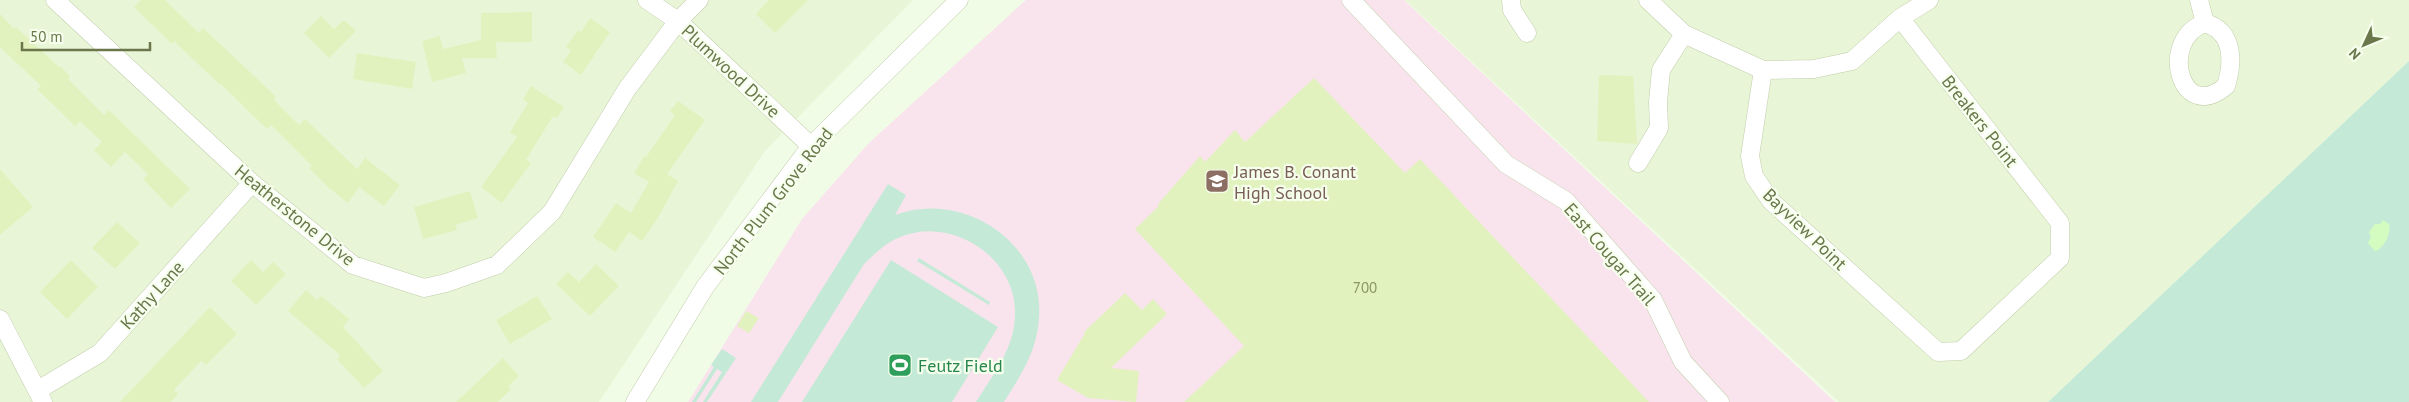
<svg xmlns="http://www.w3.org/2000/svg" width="2409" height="402" font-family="'PT Sans',sans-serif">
  <rect width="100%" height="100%" fill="#f1fce6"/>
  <!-- residential -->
  <path fill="#e8f6d7" d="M0 0H913L765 151 599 402H0Z
    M1405 0H2409V61L2048 402H1839Z"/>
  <!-- education -->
  <path fill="#f9e3ed" d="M1026 0H1404L1835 402H688L802 219 869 143Z"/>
  <!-- green -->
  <path fill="#c4ead7" d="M2409 61V402H2048Z
    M888 184 906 195 895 215C963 189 1045 243 1039 318 1037 351 1021 375 1004 402H976C993 375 1014 349 1015 316 1018 259 953 215 900 237 886 243 875 253 864 264L778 402H751Z
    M919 258 990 302 989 305 917 261Z
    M891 260 998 327 952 402H802Z
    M722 349 736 358 707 402H703L722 372 717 369 696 402H692L714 367 711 365Z"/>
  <!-- sand -->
  <path fill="#d4fcc1" d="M2383 220 2389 224C2391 234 2384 249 2375 251L2368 243 2371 237 2369 232 2375 224H2380Z"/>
  <!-- building -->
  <path fill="#e2f2be" d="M141 0H165L199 33 203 28 250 72 276 97 274 100 299 125 305 119 357 169 365 158 400 185 384 206 359 187 348 203 329 188 309 168 312 166 271 125 267 129 221 84 220 85 174 41 172 44 134 7Z
    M769 0H808L775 33 756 14Z
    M532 12V42H496L497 58H462L466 73 432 82 422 41 440 36 443 49 481 40V13Z
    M0 14 14 29 16 27 59 67 60 66 70 76 68 79 104 115 109 110 190 189 171 208 143 179 148 174 125 152 111 167 94 150 102 142 80 121 75 126 37 89 41 86 0 47Z
    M321 16 334 29 344 20 356 31 329 58 304 33Z
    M590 18 610 32 581 75 563 62 571 50 566 47 578 30 581 32Z
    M357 53 416 62 412 89 353 79Z
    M1599 75 1633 76 1637 144 1597 141Z
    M1314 78 1405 173 1420 159 1649 402H1184L1244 346 1135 229 1159 206 1158 204 1200 156 1205 162 1235 130 1245 142Z
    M531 86 564 107 557 118 553 116 526 160 531 163 502 203 481 187 517 137 510 132 528 103 523 99Z
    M678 101 705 120 667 174 678 181 659 216 642 241 629 232 615 252 593 237 616 203 631 213 649 182 634 173 644 156 646 157 675 115 670 111Z
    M0 169 33 207 0 235Z
    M470 191 478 218 455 225 457 230 423 239 414 207Z
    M117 222 140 243 115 269 92 248Z
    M71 260 98 287 67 319 40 292Z
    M251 260 263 272 273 262 286 274 256 305 231 281Z
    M596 264 619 286 590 316 556 284 568 272 579 282Z
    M306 290 317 300 321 296 349 319 343 327 383 371 364 388 337 359 340 355 288 311Z
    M1125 293 1142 310 1153 299 1167 314 1111 368 1139 371 1136 402 1088 398 1057 380 1085 333 1084 332Z
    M537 296 552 319 510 344 496 320Z
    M210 307 237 334 206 365 201 361 174 390 178 394 171 402H120Z
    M746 311 759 318 749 333 737 326Z
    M503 358 519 376 508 386 511 389 498 402H456Z"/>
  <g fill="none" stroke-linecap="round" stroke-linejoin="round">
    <!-- minor casing -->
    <g stroke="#c2ceac" stroke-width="19">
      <path id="minor" d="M55 0 252 183 353 265 424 288 446 283 497 265 552 212 627 89 678 21 699 0
        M647 0 678 21 811 146
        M1351 0 1506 164 1566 201 1653 300 1683 362 1720 402
        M1511 0 1512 10 1527 33
        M1648 0 1684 34 1763 70 1814 69 1852 61 1900 18 1929 0
        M2199 0 2205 23
        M2205 23C2233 31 2234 60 2226 86 2180 125 2158 39 2205 23Z
        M1763 70 1750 156 1754 176 1771 201 1938 352 1961 351 2060 258V223L1900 18
        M1638 163 1659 128 1658 102 1661 70 1684 34
        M0 319 43 402
        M38 390 100 353 252 183
        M635 402 705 287 811 146 959 0"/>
    </g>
    <!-- minor -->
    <use href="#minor" stroke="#fff" stroke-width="18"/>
  </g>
  <!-- icons -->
  <defs>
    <g id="school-square" transform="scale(1.25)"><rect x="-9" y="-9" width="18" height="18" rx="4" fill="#8d6e63" stroke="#f6ffed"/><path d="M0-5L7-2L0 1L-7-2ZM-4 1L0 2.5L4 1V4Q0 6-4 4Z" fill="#fff"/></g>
    <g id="stadium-square" transform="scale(1.25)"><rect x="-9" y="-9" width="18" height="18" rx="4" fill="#2e9e5b" stroke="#f6ffed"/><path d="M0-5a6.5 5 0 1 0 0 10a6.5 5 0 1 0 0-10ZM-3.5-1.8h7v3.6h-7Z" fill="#fff"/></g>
  </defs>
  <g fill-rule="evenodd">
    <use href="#school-square" x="1217" y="181"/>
    <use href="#stadium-square" x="900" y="365"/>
  </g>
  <g text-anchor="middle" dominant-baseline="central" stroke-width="4.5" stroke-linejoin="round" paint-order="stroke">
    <!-- number labels -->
    <g font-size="15" fill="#899568">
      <text x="1365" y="287">700</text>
    </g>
    <!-- street labels -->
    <g font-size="18" fill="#6b764b" stroke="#f6ffed">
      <text transform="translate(731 71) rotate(43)">Plumwood Drive</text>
      <text transform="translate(1980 121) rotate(52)">Breakers Point</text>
      <text transform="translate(773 201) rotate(-52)">North Plum Grove Road</text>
      <text transform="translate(295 215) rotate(39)">Heatherstone Drive</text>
      <text transform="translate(1805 229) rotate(44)">Bayview Point</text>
      <text transform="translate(1610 254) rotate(49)">East Cougar Trail</text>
      <text transform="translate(152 295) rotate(-48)">Kathy Lane</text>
    </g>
    <!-- education labels -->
    <g font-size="18" fill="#785e54" stroke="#f6ffed" text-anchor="start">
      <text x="1234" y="171">James B. Conant<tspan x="1234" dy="21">High School</tspan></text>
    </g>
    <!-- leisure labels -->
    <g font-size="18" fill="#27864d" stroke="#f6ffed" text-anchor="start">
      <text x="918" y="365">Feutz Field</text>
    </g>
  </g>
  <!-- north arrow -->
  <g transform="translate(2364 45) rotate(226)" stroke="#f6ffed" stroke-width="4" paint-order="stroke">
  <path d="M0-4L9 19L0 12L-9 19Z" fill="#6b764b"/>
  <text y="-8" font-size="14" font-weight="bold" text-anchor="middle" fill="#6b764b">N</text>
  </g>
  <!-- scale -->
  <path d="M22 42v8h128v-8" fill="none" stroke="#6b764b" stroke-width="2.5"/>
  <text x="30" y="42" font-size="15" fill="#6b764b" stroke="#f6ffed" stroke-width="4" paint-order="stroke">50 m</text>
</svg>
